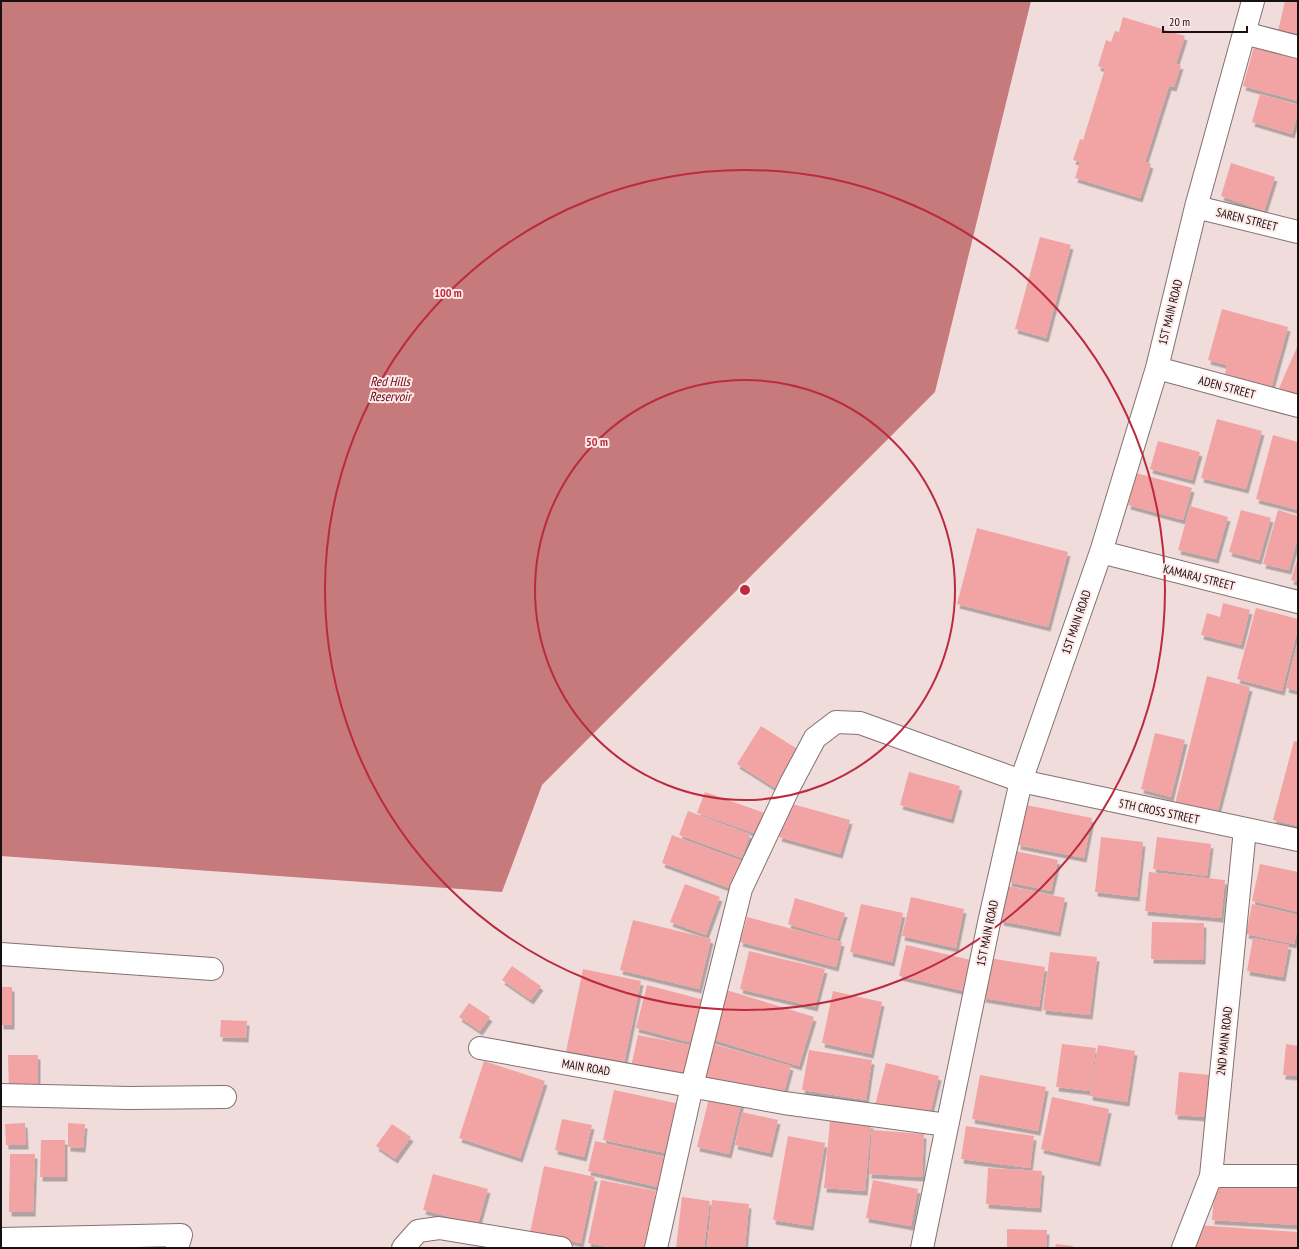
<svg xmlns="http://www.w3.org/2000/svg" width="1299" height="1249" font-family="'PT Sans Narrow',sans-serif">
  <defs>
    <filter id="shadow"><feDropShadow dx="2.5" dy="4.5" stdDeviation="0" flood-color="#0004"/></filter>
  </defs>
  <rect width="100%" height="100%" fill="#f1dcdc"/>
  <!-- water -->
  <path fill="#c67a7b" d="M1 1H1031L935 392 542 785 502 892 1 856Z"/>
  <!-- building -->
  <path fill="#f2a3a3" filter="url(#shadow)" d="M1285 1H1298V36L1278 31Z
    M1123 17 1185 36 1176 64 1181 65 1174 87 1169 86 1145 162 1151 164 1140 198 1075 178 1080 162 1073 160 1080 139 1083 140 1105 69 1098 66 1106 40 1111 42 1115 31 1119 32Z
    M1254 47 1298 59V101L1243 86Z
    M1260 94 1298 105V113L1292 134 1252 122Z
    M1231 163 1275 177 1264 211 1221 196Z
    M1040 237 1071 245 1046 338 1015 329Z
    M1222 309 1288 327 1269 396 1238 388 1241 378 1225 374 1227 365 1208 360Z
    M1298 345V397L1279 388Z
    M1217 419 1262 431 1246 489 1201 478Z
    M1273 435 1298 442V510L1256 499Z
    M1158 441 1200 452 1192 480 1150 469Z
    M1136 473 1192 488 1183 520 1128 505Z
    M1190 506 1228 517 1216 559 1178 550Z
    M1241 510 1271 518 1259 560 1229 552Z
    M1278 510 1298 516V536L1289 570 1263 564Z
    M977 528 1068 552 1048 627 957 604Z
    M1298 557V582L1291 580Z
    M1223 603 1250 610 1241 645 1201 635 1207 613 1220 617Z
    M1256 608 1298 619V628L1282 691 1237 679Z
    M1297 645H1298V691L1286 688Z
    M1207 676 1250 687 1217 814 1175 804Z
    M761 726 802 752 778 790 737 764Z
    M1155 733 1185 740 1171 797 1141 789Z
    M1294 741 1298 742V826L1273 820Z
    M909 772 960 786 951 819 900 805Z
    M705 792 765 813 757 834 697 813Z
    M789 803 850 820 840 854 779 837Z
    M1026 805 1092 818 1084 858 1018 845Z
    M688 811 750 834 742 858 679 835Z
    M672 835 742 861 732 889 662 863Z
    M1101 837 1143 842 1137 897 1095 892Z
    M1157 837 1211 844 1207 876 1153 869Z
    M1015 851 1058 860 1051 891 1009 882Z
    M1260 864 1298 872V912L1252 901Z
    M1149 872 1225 880 1221 918 1145 911Z
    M685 884 720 897 706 935 670 922Z
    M1008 886 1065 898 1058 932 1001 921Z
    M911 897 964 909 956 948 902 936Z
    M795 898 845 913 837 939 788 924Z
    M861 904 903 913 892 962 850 952Z
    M1252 904 1298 915V926L1294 944 1246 934Z
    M747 917 842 942 836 967 740 942Z
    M633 920 711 939 699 989 620 970Z
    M1152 922 1204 923 1203 960 1151 959Z
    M1253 938 1289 945 1283 977 1247 971Z
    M906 945 971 960 964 991 899 976Z
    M749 951 825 969 815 1007 740 989Z
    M1050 952 1097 957 1090 1015 1043 1010Z
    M989 958 1045 967 1039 1007 983 998Z
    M512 966 541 986 531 1000 502 980Z
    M583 969 641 981 624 1064 566 1052Z
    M647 985 704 1000 693 1043 636 1028Z
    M1 987H12V1025H1Z
    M723 989 814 1017 799 1066 708 1038Z
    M833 991 882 1002 871 1054 822 1043Z
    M469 1003 490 1017 480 1031 459 1017Z
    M221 1020 247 1021 246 1038 220 1037Z
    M638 1035 695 1046 688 1079 631 1067Z
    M713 1044 791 1066 782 1100 703 1078Z
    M1062 1044 1096 1048 1090 1091 1056 1087Z
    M1286 1044 1298 1046V1076L1283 1075Z
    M1098 1045 1135 1051 1127 1102 1090 1096Z
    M809 1050 872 1060 866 1100 802 1090Z
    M8 1055H38V1090H9Z
    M484 1061 545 1081 520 1158 459 1138Z
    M886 1063 939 1076 929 1118 875 1105Z
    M1179 1072 1210 1075 1206 1117 1175 1115Z
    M980 1075 1046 1087 1038 1131 972 1119Z
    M614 1090 680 1104 670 1154 603 1140Z
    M710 1094 742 1101 729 1154 697 1147Z
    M1052 1097 1109 1109 1098 1162 1041 1149Z
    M742 1112 778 1120 770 1153 735 1145Z
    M562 1119 592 1125 584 1157 555 1150Z
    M830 1121 871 1124 865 1191 824 1188Z
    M25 1123 26 1145H6L5 1124Z
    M68 1123 85 1124 83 1148 68 1147Z
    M392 1124 411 1137 395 1159 376 1146Z
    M966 1126 1034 1136 1030 1168 961 1159Z
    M872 1130 924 1134 922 1177 869 1174Z
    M788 1136 825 1143 811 1226 773 1220Z
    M41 1140H65V1177H40Z
    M595 1141 665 1157 658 1187 588 1171Z
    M10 1154H35L33 1212H9Z
    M544 1166 595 1177 581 1243 530 1233Z
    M988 1168 1042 1171 1039 1208 986 1204Z
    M433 1174 488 1189 478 1224 423 1210Z
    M601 1180 656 1191 644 1248H613L588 1243Z
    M873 1180 918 1189 911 1226 866 1218Z
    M1215 1183 1298 1188V1225L1212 1220Z
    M682 1197 710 1201 704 1248H676Z
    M712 1200 749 1204 745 1248H707Z
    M1197 1225 1297 1232 1296 1248H1195Z
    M1007 1229 1047 1230 1046 1248H1007Z
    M1056 1244 1073 1246V1248H1055Z"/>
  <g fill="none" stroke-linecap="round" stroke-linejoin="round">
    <!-- minor casing -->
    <g stroke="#847171" stroke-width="24">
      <path id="minor" d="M1244 33 1298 47
        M1196 207 1298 232
        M1157 368 1298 406
        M1101 552 1298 602
        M1 954 212 969
        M480 1048 784 1103 947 1125
        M1 1095 129 1098 225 1097
        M1211 1176H1298
        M1 1239 181 1235 177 1248
        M403 1248 418 1231 439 1228 561 1248
        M656 1248 692 1086 741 889 790 785 815 738 836 722 860 723 1021 781 1298 840
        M922 1248 990 918 1021 781 1101 552 1157 368 1196 207 1253 1
        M1183 1248 1211 1176 1245 829"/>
    </g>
    <!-- minor -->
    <use href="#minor" stroke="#fff" stroke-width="22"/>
  </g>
  <!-- distance rings -->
  <g fill="none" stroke="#bb2a3d" stroke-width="2">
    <circle cx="745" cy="590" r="210"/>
    <circle cx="745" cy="590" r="420"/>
  </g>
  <g text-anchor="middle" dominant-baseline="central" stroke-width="4" stroke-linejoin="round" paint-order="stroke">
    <!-- street labels -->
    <g font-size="12" fill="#181111" stroke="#ffe9e9">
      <text transform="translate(1247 219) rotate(14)">SAREN STREET</text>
      <text transform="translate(1170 312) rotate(-76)">1ST MAIN ROAD</text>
      <text transform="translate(1227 387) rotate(15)">ADEN STREET</text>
      <text transform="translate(1199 577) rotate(14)">KAMARAJ STREET</text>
      <text transform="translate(1076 622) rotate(-71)">1ST MAIN ROAD</text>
      <text transform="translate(1159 811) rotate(12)">5TH CROSS STREET</text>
      <text transform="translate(987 933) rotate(-78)">1ST MAIN ROAD</text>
      <text transform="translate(1224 1041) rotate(-84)">2ND MAIN ROAD</text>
      <text transform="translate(586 1067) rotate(10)">MAIN ROAD</text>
    </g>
    <!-- water labels -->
    <g font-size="13" font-style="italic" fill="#630417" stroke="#ffe9e9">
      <text x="390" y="381">Red Hills<tspan x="390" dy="15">Reservoir</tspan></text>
    </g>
  </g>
  <circle cx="745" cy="590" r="6" fill="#bb2a3d" stroke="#ffe9e9" stroke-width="2"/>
  <g font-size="12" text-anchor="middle" font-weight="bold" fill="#bb2a3d" stroke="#ffe9e9" stroke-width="4" stroke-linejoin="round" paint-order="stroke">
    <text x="448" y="297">100 m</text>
    <text x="597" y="446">50 m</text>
  </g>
  <!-- border -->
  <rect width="1299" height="1249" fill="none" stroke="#181111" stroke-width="4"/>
  <!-- scale -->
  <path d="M1163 26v6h84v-6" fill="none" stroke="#181111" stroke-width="2"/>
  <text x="1169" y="26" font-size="12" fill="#181111" stroke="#ffe9e9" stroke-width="3" paint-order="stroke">20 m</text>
</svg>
